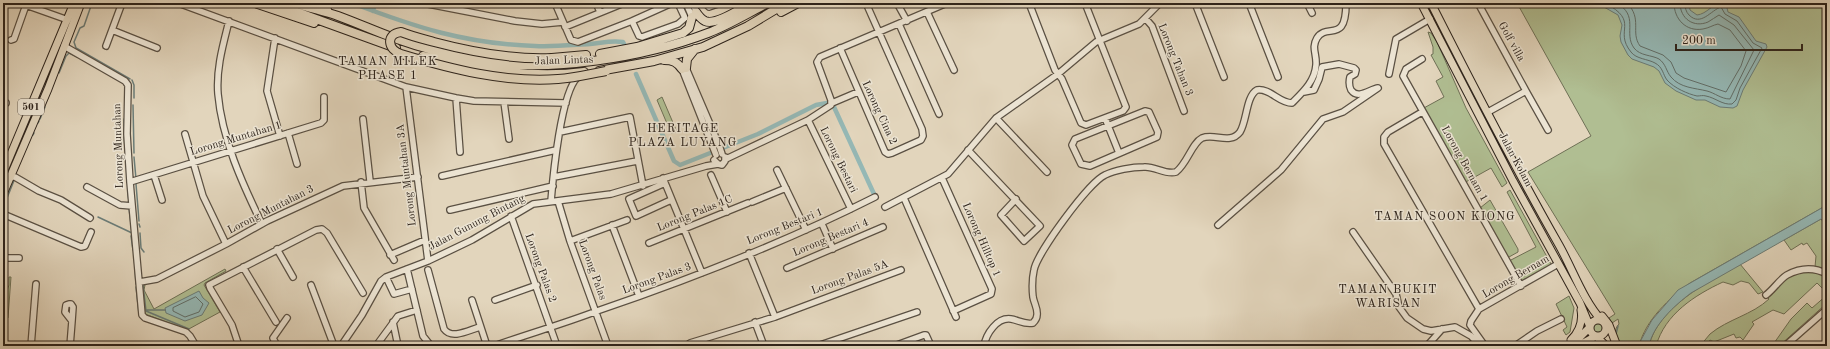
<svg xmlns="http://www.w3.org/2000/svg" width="1830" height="349" font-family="'Old Standard TT',serif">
  <rect width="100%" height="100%" fill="#e2d5bc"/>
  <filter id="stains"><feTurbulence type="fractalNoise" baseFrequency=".005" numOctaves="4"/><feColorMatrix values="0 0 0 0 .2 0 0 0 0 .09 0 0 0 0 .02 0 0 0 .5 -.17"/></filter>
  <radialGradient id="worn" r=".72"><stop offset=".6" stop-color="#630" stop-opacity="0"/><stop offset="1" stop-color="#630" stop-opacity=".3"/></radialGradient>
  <!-- green -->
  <path fill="#b0be92" stroke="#6e7056" d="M1517 3H1827V205L1690 283C1669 299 1646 319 1639 346H1620C1617 337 1612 331 1619 324L1618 319 1612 323 1609 318 1615 314 1528 172 1591 136Z
    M1428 32 1431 33 1437 42 1466 108 1507 183 1502 187 1491 168 1464 183 1422 109 1444 97 1436 81 1443 77 1431 55 1433 54V47Z
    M662 97 677 132 671 133 657 100Z
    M1510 190 1551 264V269L1524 283 1520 281 1509 261 1536 247 1507 192Z
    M1490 200 1518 249V252L1509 257 1507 256 1480 208Z
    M1821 219 1827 226V273L1815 267 1816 256 1807 243 1803 245 1802 243 1791 250 1784 240Z
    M1740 264 1763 292 1758 294 1749 283 1741 281 1733 285 1723 282C1695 295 1665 314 1656 346H1649C1657 308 1709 281 1740 264Z
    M225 269 226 271 205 283 204 285 220 312 187 330 145 314 142 285H145L144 290 154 309Z
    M1811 270 1827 275V293L1817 283 1784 314 1773 310 1752 322 1754 324 1743 340 1740 337 1736 338 1734 334 1714 342 1710 340 1706 346H1700C1703 342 1707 338 1710 334 1728 319 1752 315 1769 299L1767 297 1776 290 1787 277Z
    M9 277H11L8 318 3 317V294L6 293 9 285Z
    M1827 295V303L1779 346H1772L1791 319 1807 303 1812 308Z
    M1569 296 1574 308 1570 332 1566 335 1563 330 1567 327 1556 304Z
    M1591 328a6 6 0 1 1 12 0a6 6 0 1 1-12 0Z"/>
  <!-- water -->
  <path fill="#95b8b5" stroke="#6b7c77" d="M1597 3H1689L1690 10 1697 15C1707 14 1713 3 1722 3L1727 8 1728 12 1739 17 1756 41 1766 44 1767 47 1743 90 1737 106 1733 108 1720 107 1705 100H1696L1676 91 1665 83 1659 71 1654 67 1632 59 1628 55 1621 42 1620 36 1622 25 1618 15Z
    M1827 205V215L1825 217 1827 220V226L1821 219 1691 293C1675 305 1653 325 1649 346H1639L1641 340 1652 320 1678 290Z
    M199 291 203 298 209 303 202 315 185 321 166 313 165 308Z"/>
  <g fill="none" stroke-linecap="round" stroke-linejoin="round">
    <!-- shore -->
    <path stroke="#616e68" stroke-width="1" d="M1605 3C1641 22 1613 30 1631 52 1636 59 1648 59 1655 63 1663 67 1663 75 1667 80 1674 88 1688 94 1697 96 1700 96 1703 95 1706 96 1716 98 1722 105 1732 104L1736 100 1740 88 1762 48 1753 43 1737 21 1725 14 1721 7C1711 10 1701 27 1689 15 1686 12 1685 8 1685 3
      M1616 3C1640 15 1623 33 1634 48 1640 56 1652 55 1659 59 1666 64 1666 71 1671 77 1680 88 1695 88 1707 91 1715 93 1721 99 1730 99L1754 50 1734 25 1719 15C1715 17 1712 20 1708 22 1694 28 1680 19 1680 3
      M1627 3C1643 19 1630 32 1640 46L1663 55 1671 62 1676 73 1684 78 1726 92 1741 66 1746 51 1730 30 1718 24C1713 25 1709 28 1703 29 1686 32 1674 19 1674 3
      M196 297 203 304 199 312 185 317 173 311V308Z"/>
    <!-- stream -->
    <path stroke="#6b7c77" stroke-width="1.5" d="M92 3 84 26 80 28 74 42 76 48 130 79
      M59 73 66 56 69 53 77 57
      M118 80 125 84
      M132 80 134 85V98
      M133 105 134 153
      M40 119 45 107
      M38 123 39 121
      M124 133V119
      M33 135 34 133
      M124 137 125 147
      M134 157 136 179
      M136 184 139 221
      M128 194 129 202
      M3 208 15 178
      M98 217 132 233 129 208H128
      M139 224 140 227
      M140 233 141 248 144 252
      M131 236 133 250
      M134 253 136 284
      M143 285 146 311 189 329
      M136 287 139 314
      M146 310H165
      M1616 334 1618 326"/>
    <!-- canal -->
    <path stroke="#95b8b5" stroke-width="4.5" d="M352 3C415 27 466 44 535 46 553 47 572 45 590 44 602 43 611 40 623 42L624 44
      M373 11 375 3
      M636 74 674 161 680 165 758 134 816 105 827 103
      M834 107 874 194"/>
    <!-- minor casing -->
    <g stroke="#5a5043" stroke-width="8">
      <path id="minor" d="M20 3 68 20
        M178 3 406 87 456 98 474 101 566 103
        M423 3 515 21 542 24 563 22
        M555 3 571 40 578 42 632 21 672 3
        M596 3 600 12
        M686 3 692 17
        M693 3 696 12
        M705 3 709 7 721 3
        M897 3 907 21
        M1029 3 1055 70 1062 79 1081 123 1086 125 1123 111 1126 107 1085 3
        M1195 3 1224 77
        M1249 3 1278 77
        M1307 3 1312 13
        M1478 3 1526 91 1488 112
        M927 12 954 70
        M1145 18 1152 26 1184 111
        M229 21C223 45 216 69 218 94 222 139 242 183 262 224
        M632 21 639 36 642 37 678 24 685 18 678 3
        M899 24 939 114
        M565 27 624 3
        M112 30 157 48
        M275 38 267 91 280 136
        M11 40 14 39 26 5
        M64 46 125 81 128 85 127 134 130 182 142 315 145 318 186 332 190 336 196 346
        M106 46 122 3
        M840 48 885 152 888 154 892 153 921 140 923 136 922 129 866 3
        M1422 59 1406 69 1403 76 1521 286
        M686 68 719 145 722 154
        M682 69 716 155
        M1389 74 1396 39 1430 19
        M406 87 428 261
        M1526 91 1548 130
        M456 98 460 152
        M504 102 509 139
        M3 103H6
        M832 103 858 92
        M1145 111 1149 112 1158 132 1157 137 1090 166 1081 164 1072 145 1075 139Z
        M1422 112 1388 132 1384 137V144L1479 309
        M996 118 1047 172
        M1105 118 1119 153
        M363 119 370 181
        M808 120 851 209
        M560 132 630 117 643 186
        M288 133 297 164
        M185 134 203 196 226 244
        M968 150 1040 226 1024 241 1001 215 1016 199
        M726 159 808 120 831 105V100L817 62 820 57 947 3
        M714 160 718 164 722 165 725 161V157
        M777 170 806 230
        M154 175 162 200
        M711 175 727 212
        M442 176 556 150
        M10 177H15L39 191 61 200 90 218
        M554 177 637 161
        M663 178 702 273
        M942 178 992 289 991 294 953 311
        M130 182 321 123 324 120V97
        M361 182 364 208 394 260
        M665 183 629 199 636 216 671 200
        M87 187 120 205 132 206
        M904 198 956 317
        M551 201C553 177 561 91 578 77
        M558 201 570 241 608 346
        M752 202 786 188
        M885 207 948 174 996 118 1058 74 1096 42 1139 24 1160 3
        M450 210 553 186
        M3 214 81 247 85 246 91 232
        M511 216 557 346
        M822 224 833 249
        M612 225 639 296
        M1218 225 1281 170 1323 119 1343 112 1378 88C1370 89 1358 100 1351 90 1349 86 1349 81 1350 77L1355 74 1356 70 1354 68 1339 64 1322 67 1319 79 1314 90 1304 92
        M1353 232 1396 294 1399 307 1407 318 1423 329 1431 331 1455 327 1471 336 1480 346
        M570 241 627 220
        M649 243 748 203
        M277 249 293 277
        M749 253 775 317
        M390 255 425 240
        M3 258H19
        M243 267 276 322
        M787 268 883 227
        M407 269 423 336 431 346
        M428 270 444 329C452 340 469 330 480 327
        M386 277 394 294 412 289
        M140 282 157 279 226 244 267 221 343 186 418 177
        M311 285 334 346
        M1766 295C1773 290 1780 279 1787 275 1800 268 1814 267 1827 274
        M472 300 487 346
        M495 300 537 285
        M69 304H71L73 307 72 321 65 312 66 305Z
        M393 322 398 346
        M755 322 764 346
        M690 343 775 317 901 270
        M31 346 36 284
        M70 346 72 321
        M239 346 232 325 210 288 209 285 316 230 322 229 327 233 363 293
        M277 346 273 338 287 318
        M341 346 362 315 381 281 386 277 428 261 472 240 533 204 611 194 706 166 718 164
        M376 346 398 316 417 310
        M494 346C528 334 563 324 597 311 691 279 786 242 875 197
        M817 346 917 312
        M894 346 924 335H926L931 346
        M984 346C986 334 997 317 1011 319 1018 320 1025 325 1033 323 1035 321 1037 318 1037 315 1038 309 1034 303 1033 297 1032 288 1032 279 1034 270 1037 253 1089 182 1105 175 1115 170 1132 167 1144 167 1155 166 1165 175 1176 172 1187 164 1192 143 1202 138 1215 133 1230 145 1240 132 1247 121 1246 96 1257 90 1270 88 1279 103 1292 103 1303 92 1315 81 1316 65 1317 54 1311 48 1317 38 1327 22 1346 45 1346 3
        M1427 346 1442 329
        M1485 346 1470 325 1471 321 1479 309 1558 264
        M1515 346 1537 331 1561 319
        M1785 346 1827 309"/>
    </g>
    <!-- major casing -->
    <g stroke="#2d231b" stroke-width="9">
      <path id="major" d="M1421 3 1513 181 1580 303 1590 327 1576 341 1568 346
        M1431 3C1472 84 1514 166 1559 245 1573 270 1583 300 1602 321
        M3 173 74 3
        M3 194 48 89 81 3
        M1602 316 1609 325 1617 346
        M1590 328a8 8 0 1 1 16 0a8 8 0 1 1-16 0Z
        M1571 340C1579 332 1583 321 1581 310
        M1578 346 1596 336 1606 346"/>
    </g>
    <!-- highway casing -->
    <g stroke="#2d231b" stroke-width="10">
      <path id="highway" d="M255 3 314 23
        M272 3 396 48
        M295 3C309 8 324 11 338 16 357 23 375 31 394 38 422 48 453 56 482 61 549 73 645 57 708 33 729 25 748 13 768 3
        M312 3 327 10
        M696 12C698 15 701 19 705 21 716 26 740 9 751 3
        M781 12 798 3
        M600 54 637 47 683 33 689 28 692 17
        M423 56C475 69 530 79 584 72
        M552 58 586 55
        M664 60C673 60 677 62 682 69
        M686 68 687 59 695 49
        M599 71 654 61 703 47 748 26 786 3"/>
    </g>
    <!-- minor -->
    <use href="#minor" stroke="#ece4d3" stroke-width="5.5"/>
    <!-- major -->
    <use href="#major" stroke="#e2d5bc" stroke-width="7"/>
    <!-- highway -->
    <use href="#highway" stroke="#e2d5bc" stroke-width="8"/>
    <!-- highway-bridge casing -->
    <g stroke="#2d231b" stroke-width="10" stroke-linecap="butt">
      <path id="highway-bridge" d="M552 58C512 60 472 52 434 42 423 39 411 36 401 32 385 34 388 50 401 54 451 69 505 83 558 79 574 78 590 74 606 71"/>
    </g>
    <!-- highway-bridge -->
    <use href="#highway-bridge" stroke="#e2d5bc" stroke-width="8"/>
  </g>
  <g text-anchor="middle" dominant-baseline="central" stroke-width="3" stroke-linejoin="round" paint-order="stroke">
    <!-- shield labels -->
    <rect fill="#ece4d3" stroke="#665d52" stroke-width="1" x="18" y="99" width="26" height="16" rx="3"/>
    <g font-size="10" font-weight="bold" fill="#2d231b">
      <text x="31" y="107">501</text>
    </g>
    <!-- street labels -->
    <g font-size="11" fill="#2d231b" stroke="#ece4d3">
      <text transform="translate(1511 42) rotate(61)">Golf villa</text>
      <text transform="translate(1175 60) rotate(68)">Lorong Tahan 3</text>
      <text transform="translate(564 61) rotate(-2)">Jalan Lintas</text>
      <text transform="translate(879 113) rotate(65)">Lorong Cina 2</text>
      <text transform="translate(236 139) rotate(-17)">Lorong Muntahan 1</text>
      <text transform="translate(119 146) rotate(-92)">Lorong Muntahan</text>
      <text transform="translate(838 160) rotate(64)">Lorong Bestari</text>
      <text transform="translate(1515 160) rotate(62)">Jalan Kolam</text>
      <text transform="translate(1464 164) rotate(61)">Lorong Bernam 1</text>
      <text transform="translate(407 175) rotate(-97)">Lorong Muntahan 3A</text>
      <text transform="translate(271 210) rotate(-27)">Lorong Muntahan 3</text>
      <text transform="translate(695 214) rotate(-22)">Lorong Palas 1C</text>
      <text transform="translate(477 223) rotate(-28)">Jalan Gunung Bintang</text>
      <text transform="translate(785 227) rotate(-22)">Lorong Bestari 1</text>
      <text transform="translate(831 238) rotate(-23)">Lorong Bestari 4</text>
      <text transform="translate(981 240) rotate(66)">Lorong Hilltop 1</text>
      <text transform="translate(540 268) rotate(70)">Lorong Palas 2</text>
      <text transform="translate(592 270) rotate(70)">Lorong Palas</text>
      <text transform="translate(1516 277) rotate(-30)">Lorong Bernam</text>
      <text transform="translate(850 278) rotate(-20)">Lorong Palas 5A</text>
      <text transform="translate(657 279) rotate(-20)">Lorong Palas 3</text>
    </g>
    <!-- neighbourhood labels -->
    <g font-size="12" letter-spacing="1" fill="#2d231b" stroke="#ece4d3">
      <text x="388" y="62">TAMAN MILEK<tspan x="388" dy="14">PHASE 1</tspan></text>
      <text x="683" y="129">HERITAGE<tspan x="683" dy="14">PLAZA LUYANG</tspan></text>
      <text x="1445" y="217">TAMAN SOON KIONG</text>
      <text x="1388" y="290">TAMAN BUKIT<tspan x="1388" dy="14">WARISAN</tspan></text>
    </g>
  </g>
  <!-- margin -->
  <rect width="1830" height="349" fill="none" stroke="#e2d5bc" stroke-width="16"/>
  <rect x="4" y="4" width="1822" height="341" fill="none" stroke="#2d231b" stroke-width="2"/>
  <rect x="8" y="8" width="1814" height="333" fill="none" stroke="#2d231b"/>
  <!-- scale -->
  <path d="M1676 44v6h126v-6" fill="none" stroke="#2d231b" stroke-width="2"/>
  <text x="1682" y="44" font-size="12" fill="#2d231b" stroke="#ece4d3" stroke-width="3" paint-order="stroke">200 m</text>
  <rect width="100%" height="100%" filter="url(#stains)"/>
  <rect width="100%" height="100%" fill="url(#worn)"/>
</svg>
